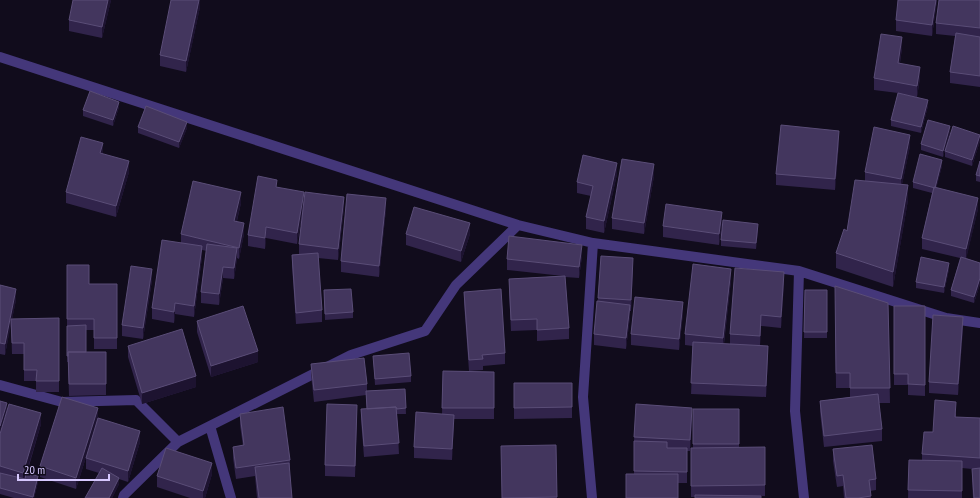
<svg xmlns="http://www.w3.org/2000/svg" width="980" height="498" font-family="'PT Sans Narrow',sans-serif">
  <rect width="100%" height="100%" fill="#110c1c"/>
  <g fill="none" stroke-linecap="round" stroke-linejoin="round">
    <!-- street -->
    <path stroke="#44377a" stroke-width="10" d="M0 57 518 225 593 243 799 271 946 318 980 323
      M799 271 795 411 804 498
      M0 385 62 402 136 400 178 442
      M210 426 231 498
      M123 498 124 495 178 442 351 355 425 331 456 285 518 225
      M592 498 583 397 593 243"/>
  </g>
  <!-- wall -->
  <path fill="#31244b" d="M111 0 102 38 69 31V20Z
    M200 0V7L186 72 160 66V55Z
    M937 0 932 36 896 31V20Z
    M980 0V87L950 83V72L955 36 936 34V23Z
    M902 48 900 63 920 78 917 97 901 94 928 106 921 133 891 126V120L898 93 874 90V78Z
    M119 107 113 126 83 116V110Z
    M138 127 187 128 179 148 138 133Z
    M950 132 943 157 921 150V144Z
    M980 141 972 166 945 157V151Z
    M839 142 835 190 776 185V174Z
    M910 146 902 184 908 200 893 287 836 268V253L847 231 865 181V172Z
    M980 161V182L976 181V175Z
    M942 166 936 188 978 209 966 258 980 263V284L974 303 951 296V290L960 258 922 249V238L932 193 913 188V182Z
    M129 172 116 217 66 203V192Z
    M617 174 604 233 586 229V217L591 196 577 193V182Z
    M654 176 644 234 612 229V218Z
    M277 187 304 202 344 208 338 260 318 258 322 310V322L296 324 292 266V255L299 254V244L304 204 297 244 266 238 265 249 248 246V235Z
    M241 203 237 221 244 234 239 259 237 258 234 279 223 278 219 305 201 303V292L207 251 202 250V257L194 317 175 314 174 323 152 319V308L181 243V234Z
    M386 209 379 277 341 272V261Z
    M722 223 719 245 663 237V226Z
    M758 230 756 249 721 246V240Z
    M406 234H470L461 262 406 245Z
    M582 256 579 278 565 277 569 328V339L537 341V330L511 331 509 290V279L563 276 507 270V259Z
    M67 265 89 284H117V349H94V330H86V352H106V395L69 396 68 362H67Z
    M633 269 631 311H630V316L626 349 594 345V334L598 298Z
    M949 269 944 293 916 288V282Z
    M152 280 143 339 122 336V325Z
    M731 280 724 344H730V334L784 283 781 328 761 326 760 345 768 357 766 397 691 394 693 346 685 345V334Z
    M0 285 16 300 12 319 59 318V392H36V381H24V354H12L11 322 5 355 0 354Z
    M324 290 353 312V318L325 320Z
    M805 290H827V338H804Z
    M464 292 505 353V364L483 366V370L469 371 464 303Z
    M835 301 888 303 890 403H879L882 429V441L824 447 820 412V401L850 397V388H836Z
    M894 306H925V396L908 395V385H894Z
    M683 313 679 350 631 345V334Z
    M197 321 258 362 211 377 197 332Z
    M963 328 958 395 929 393V382Z
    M128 346 196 387 142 404 128 357Z
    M373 356 411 376V382L375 385Z
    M311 364 367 384V391L405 389 406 414H397L399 454 364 457 361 420V409H367L366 395 314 402 311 375Z
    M443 371 494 372V419H454L452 460 414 458V447L442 414Z
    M514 383H572V418L514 419Z
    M0 401 7 411 41 424 27 473 38 482 34 498H14L0 494Z
    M636 404 692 419 690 451H687V483H678L634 474V441Z
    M693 409H739V447H765V496L691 497V448H693Z
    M956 413V417L980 418V498H973L972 480V469L962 468V498H908L909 460H922V454L933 432Z
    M240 414 290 460V471H289L292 498H257L255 476 236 479 233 458V447L243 446 240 425Z
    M357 416 355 477 325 476V465Z
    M98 419 76 489 40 477V466Z
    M140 442 128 482 119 479V484L112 498H85L99 473 86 469V458Z
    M556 445 557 498H502Z
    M833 449 876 479V490L870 491 871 498H844L843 486 837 487 833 461Z
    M212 474 205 498H190L157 487V476Z"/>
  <!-- shaded-wall -->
  <path fill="#1d1330" d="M108 0H111L102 38V27Z
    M199 0H200V7L186 72V61Z
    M936 0H937L932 36V25Z
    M902 37V48L898 74V63Z
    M920 67V78L917 97V86Z
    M928 100V106L921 133V127Z
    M119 102V107L113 126V120Z
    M187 122V128L179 148V142Z
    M950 126V132L943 157V151Z
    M839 131V142L835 190V179Z
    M910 135V146L901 190V179Z
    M980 135V141L972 166V160Z
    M103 143V154L100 153Z
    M942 160V166L935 194V188Z
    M129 161V172L116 217V206Z
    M617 163V174L604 233V221Z
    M654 164V176L644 234V223Z
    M908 185V200L893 287V272Z
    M241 192V203L234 232V221Z
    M304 192V203L297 244V233Z
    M344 197V208L338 260V249Z
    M386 198V209L379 277V266Z
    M978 198V209L966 260V249Z
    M722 212V223L719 245V234Z
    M244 223V234L239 259V248Z
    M470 223V234L461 262V251Z
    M758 224V230L756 249V243Z
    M266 227V238L265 249V238Z
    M582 245V256L579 278V267Z
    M202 246V257L194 317V306Z
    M237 248V259L234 279V268Z
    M633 258V269L631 311V300Z
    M949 263V269L944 293V287Z
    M223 267V278L219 305V294Z
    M152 269V280L143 339V328Z
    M731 269V280L723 349V338Z
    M784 272V283L781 328V317Z
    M980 278V284L974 303V297Z
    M16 289V300L5 355V344Z
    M683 302V313L679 350V339Z
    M175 303V314L174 323V312Z
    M630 305V316L626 349V338Z
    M761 315V326L760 347V336Z
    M963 317V328L958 395V384Z
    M768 346V357L766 397V386Z
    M258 351V362L211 377V366Z
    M196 376V387L142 404V393Z
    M7 403V414L0 437V426Z
    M357 405V416L355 477V466Z
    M98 408V419L76 489V478Z
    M692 408V419L690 451V440Z
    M41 413V424L23 484V473Z
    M454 415V426L452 460V449Z
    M140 431V442L128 482V471Z
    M212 463V474L205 498H203V491Z
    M38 476V482L34 498H33Z
    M119 478V484L112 498H109Z"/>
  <!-- building -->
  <path fill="#43365e" stroke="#5a4d77" d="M73 0H108L102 27 69 20Z
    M171 0H199L186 61 160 55Z
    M898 0H936L932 25 896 20Z
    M939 0H980V28L936 23Z
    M956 33 980 37V76L950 72Z
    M881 34 902 37 898 63 920 67 917 86 874 78Z
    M90 91 119 102 113 120 83 110Z
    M898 93 928 100 921 127 891 120Z
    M146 106 187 122 179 142 138 127Z
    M928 120 950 126 943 151 921 144Z
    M781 125 839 131 835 179 776 174Z
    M953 126 980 135 972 160 945 151Z
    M874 127 910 135 901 179 865 172Z
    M81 137 103 143 100 153 129 161 116 206 66 192Z
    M920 154 942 160 935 188 913 182Z
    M583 155 617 163 604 221 586 217 593 186 577 182Z
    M622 159 654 164 644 223 612 218Z
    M980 161V176L976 175Z
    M258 176 277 180 276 187 304 192 297 233 266 227 265 238 248 235Z
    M855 180 908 185 893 272 836 253 844 229 847 231Z
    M193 181 241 192 234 221 244 223 239 248 181 234Z
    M934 187 978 198 966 249 922 238Z
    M305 192 344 197 338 249 299 244Z
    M347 194 386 198 379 266 341 261Z
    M666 204 722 212 719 234 663 226Z
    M414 207 470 223 461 251 406 234Z
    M723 220 758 224 756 243 721 240Z
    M509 236 582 245 579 267 507 259Z
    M162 240 202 246 194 306 175 303 174 312 152 308Z
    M207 244 237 248 234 268 223 267 219 294 201 292Z
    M318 253 322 310 296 313 292 255Z
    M601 256 633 258 631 300 598 298Z
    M921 257 949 263 944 287 916 282Z
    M961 257 980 263V278L974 297 951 290Z
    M693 264 731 269 723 338 685 334Z
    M67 265H89V284H117V338H94V319H67Z
    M131 266 152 269 143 328 122 325Z
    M735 268 784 272 781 317 761 315 760 336 730 334Z
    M565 276 569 328 537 330V319L511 320 509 279Z
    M0 285 16 289 5 344 0 343Z
    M835 286 888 303 890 388H850V373H836Z
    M351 289 353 312 325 314 324 290Z
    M501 289 505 353 482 355 483 359 469 360 464 292Z
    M805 290H827V332H804Z
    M635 297 683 302 679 339 631 334Z
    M597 301 630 305 626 338 594 334Z
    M243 306 258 351 211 366 197 321Z
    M894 306H925V385L908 384V374H894Z
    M933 315 963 317 958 384 929 382Z
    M59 318V381H36L37 370H24V343H12L11 319Z
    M86 325V352H68V356H67V326Z
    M182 329 196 376 142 393 128 346Z
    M693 342 768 346 766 386 691 383Z
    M68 352H106V384H69Z
    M409 353 411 376 375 379 373 356Z
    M364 358 367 384 314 390 311 364Z
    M443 371 494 372V408H442Z
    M514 383H572V407L514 408Z
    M405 389 406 408 397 409 396 407 367 409 366 391Z
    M878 394 882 429 824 436 820 401Z
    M62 397 98 408 76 478 40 466Z
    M935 400 956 402 955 417 980 418V458L922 454 924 432H933Z
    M0 401 7 403 0 426Z
    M9 404 41 413 23 473 0 466V434Z
    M327 404 357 405 355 466 325 465Z
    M636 404 692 408 690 440 634 437Z
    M283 407 290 460 236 468 233 447 244 445 240 414Z
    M396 407 399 443 364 446 361 409Z
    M693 409H739V444H693Z
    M416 412 454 415 452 449 414 447Z
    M98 418 140 431 128 471 86 458Z
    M634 441 667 442V448H687V472L634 471Z
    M556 445 557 497 502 498 501 446Z
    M872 445 876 479 869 480 871 496 858 498H846L843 475 837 476 833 449Z
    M765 447V485L691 486V448Z
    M166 448 212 463 203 491 157 476Z
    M909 460 962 461V491L908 490Z
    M289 463 292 498H259L255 467Z
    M102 468 119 478 109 498H85Z
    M980 468V498H974L972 469Z
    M0 473 25 479 26 473 38 476 33 497 0 488Z
    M626 474H678V498H626Z
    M695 495 761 496V498H695Z"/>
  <!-- scale -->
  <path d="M18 474v6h91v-6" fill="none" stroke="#d6c8fe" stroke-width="2"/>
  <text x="24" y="474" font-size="12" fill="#d6c8fe" stroke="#110c1c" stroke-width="3" paint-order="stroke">20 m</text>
</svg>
